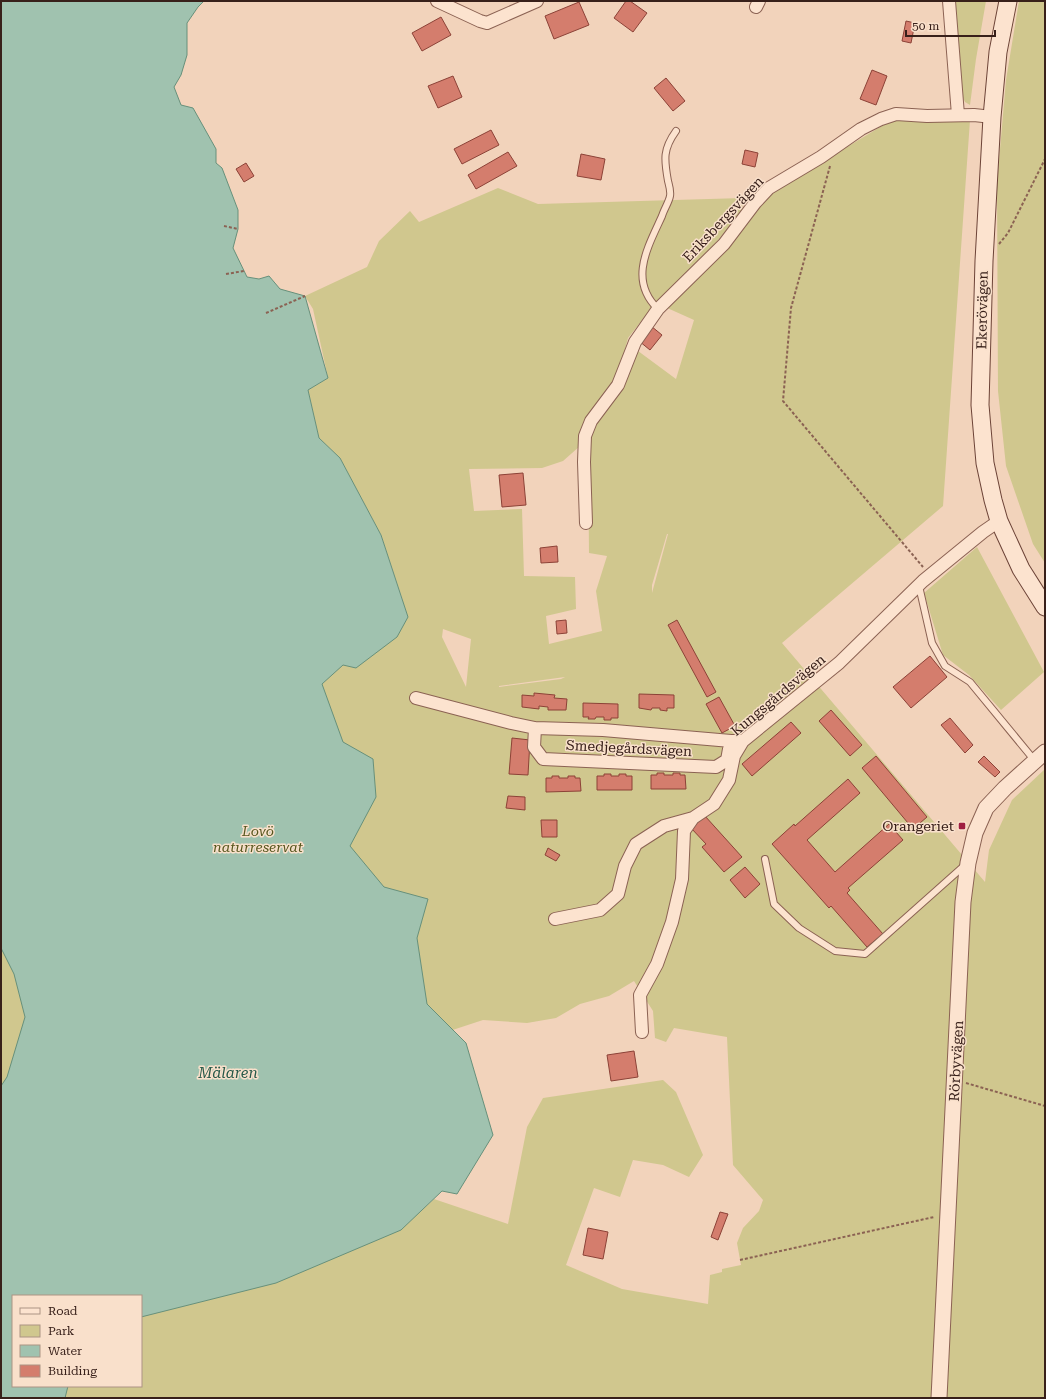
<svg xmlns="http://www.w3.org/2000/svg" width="1046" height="1399" font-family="'Roboto Serif',serif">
  <rect width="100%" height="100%" fill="#f2d3bb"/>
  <!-- green -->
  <path fill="#d0c78e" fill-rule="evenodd" d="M1 1 127 81 403 601 381 535 340 458 319 438 308 390 328 378 313 309 305 296 367 267 379 241 410 211 419 222 498 188 538 204 743 198 742 212 706 254 654 305 628 338 619 372 580 446 563 461 542 468 469 469 474 511 522 509 524 576 575 577 576 609 546 616 549 644 602 631 596 591 607 556 589 553 588 443 596 419 634 348 676 379 694 320 665 307 756 209 765 201 771 193 895 118 970 120 943 506 782 643 985 882 989 850 1012 800 1045 769V1398H1ZM667 534H668L652 593V585ZM443 629 471 639 466 687 442 637ZM565 677 561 679 499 687V686ZM634 981 653 1011 655 1038 666 1042 674 1028 727 1037 733 1165 763 1200 759 1211 743 1228 737 1243 741 1265 722 1269V1272L710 1275 708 1304 622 1289 566 1265 594 1188 620 1197 633 1160 663 1165 689 1177 703 1155 676 1092 663 1080 543 1098 527 1127 508 1224 434 1199 420 1212 419 1041 483 1020 527 1023 556 1018 580 1004 609 996ZM13 1296H141V1386H13Z
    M955 1H986L976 59 970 105 965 102 961 94Z
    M1019 1H1045V563L1033 544 1006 466 998 391 997 184 1006 80Z
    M977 547 1044 672 1001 710 969 675 943 655 924 593Z"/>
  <!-- water -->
  <path fill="#a0c2af" stroke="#67907b" d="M1 1H204L198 7 187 23V55L181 75 174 87 181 105 193 108 216 149V163L222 168 238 210V229L233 248 247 277 259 279 269 276 280 289 305 296 328 378 308 390 319 438 340 458 381 535 408 617 397 637 356 668 343 665 322 684 343 742 373 759 376 797 350 846 384 887 428 899 417 938 427 1004 466 1043 493 1135 457 1194 442 1191 401 1230 276 1283 141 1317V1296H13V1386H68L65 1398H1V1086L7 1077 25 1017 14 974 1 948Z"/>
  <!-- building -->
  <path fill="#d47d6d" stroke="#8c4237" d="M626 1H630L647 13 633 32 614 18Z
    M579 2 589 25 554 39 545 16Z
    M441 17 451 35 422 51 412 33Z
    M906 21 915 23 911 43 902 41Z
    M872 70 887 76 876 105 860 99Z
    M453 76 462 97 438 108 428 86Z
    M666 78 685 101 673 111 654 88Z
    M491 130 499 145 462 164 454 149Z
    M745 150 758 153 755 167 742 164Z
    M508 152 517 166 476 189 468 175Z
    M581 154 605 159 601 180 577 176Z
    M246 163 254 176 244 182 236 169Z
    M651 326 662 335 650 350 639 341Z
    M523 473 526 505 502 507 499 475Z
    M557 546 558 562 541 563 540 548Z
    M566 620 567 633 557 634 556 621Z
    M677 620 716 692 707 697 668 625Z
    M930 656 947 677 911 708 893 687Z
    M534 693 555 695 554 698 567 699 566 710H548V707L539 706V709L522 707V695L534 696Z
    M639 694 674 695V708H667V711L660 710V708H652L651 710 639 708Z
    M719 697 735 726 722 733 706 704Z
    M583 703 618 704V718H611V720H604V717H596L595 719H588L589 717H583Z
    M831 710 862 745 850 756 819 721Z
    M950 718 973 745 965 753 941 725Z
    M791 722 801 733 752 776 742 764Z
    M512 738 530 740 528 775 509 774Z
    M876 756 927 817 913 829 862 768Z
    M984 756 1000 772 995 777 978 762Z
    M657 773H664V775H673V773H680V775H685L686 789H651V775H657Z
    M604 774H611V776H619V774H626V776H632V790H597V776H604Z
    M552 776H559V778H568V776H575V778H580L581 791 546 792V778H552Z
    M848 779 860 793 807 840 835 872 889 824 903 840 848 888 850 890 847 893 883 934 867 947 831 906 829 908 772 844 794 824 795 826Z
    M508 796 525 797V810L506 808Z
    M705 816 742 857 724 872 702 847 706 844 691 828Z
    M541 820H557V837H542Z
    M548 848 560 855 556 861 545 855Z
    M745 867 760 884 745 898 730 880Z
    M634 1051 638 1077 611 1081 607 1055Z
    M720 1212 728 1214 718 1240 711 1237Z
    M588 1228 608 1232 603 1259 583 1255Z"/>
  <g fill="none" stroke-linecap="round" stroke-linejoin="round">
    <!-- service casing -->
    <g stroke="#8b6253" stroke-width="8">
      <path id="service" d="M658 309C628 280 648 247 662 216 664 209 669 202 670 196 671 191 669 185 668 181 664 159 663 149 676 131
        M919 586 932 643 945 666 970 682 1035 761
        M765 859 774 904 799 928 835 951 865 954 965 865"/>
    </g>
    <!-- minor casing -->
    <g stroke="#8b6253" stroke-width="14">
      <path id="minor" d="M437 1 480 21 487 23 537 1
        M949 1 958 115
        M756 7 759 1
        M586 523 584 462 585 436 591 421 618 385 635 342 658 309 724 244 755 203 769 188 821 157 861 129 881 119 896 114 927 116 974 115 992 117
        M416 698 511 723 535 728 603 730 731 741H743
        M535 728 534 747 543 759 716 767 727 760 729 749
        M555 919 600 910 618 894 625 866 636 844 664 826 693 818
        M642 1032 640 995 657 964 672 922 682 879 684 831 693 818 714 804 729 780 734 756 743 741 839 663 923 581 983 532 999 521"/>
    </g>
    <!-- tertiary casing -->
    <g stroke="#8b6253" stroke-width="17">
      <path id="tertiary" d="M939 1398 963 902 968 863 975 833 986 808 1005 788 1045 752"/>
    </g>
    <!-- secondary casing -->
    <g stroke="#6c4337" stroke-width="19">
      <path id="secondary" d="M1008 1 998 52 992 117 984 261 980 405 985 463 993 500 999 521 1021 569 1045 607"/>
    </g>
    <!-- path -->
    <path stroke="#8b6253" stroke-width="2" stroke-dasharray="3 2" stroke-linecap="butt" d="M1045 1V3
      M830 166 791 308 783 401 923 567
      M224 226 238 229
      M999 244 1008 233 1045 159
      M226 274 244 271
      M266 313 305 296
      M966 1083 1045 1106
      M740 1260 934 1217"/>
    <!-- service -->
    <use href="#service" stroke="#fce3cf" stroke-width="6"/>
    <!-- minor -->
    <use href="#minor" stroke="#fce3cf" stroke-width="12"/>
    <!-- tertiary -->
    <use href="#tertiary" stroke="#fce3cf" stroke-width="15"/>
    <!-- secondary -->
    <use href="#secondary" stroke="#fce3cf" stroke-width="17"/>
  </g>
  <!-- markers -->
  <rect fill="#9f1e41" stroke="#f9e0cb" stroke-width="1.5" x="958" y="822" width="8" height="8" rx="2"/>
  <g text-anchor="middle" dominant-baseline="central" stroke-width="3" stroke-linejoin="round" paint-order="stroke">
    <!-- street labels -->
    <g font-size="14" fill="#38201a" stroke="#f9e0cb">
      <text transform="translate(723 219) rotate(-47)">Eriksbergsvägen</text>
      <text transform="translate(982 310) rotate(-89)">Ekerövägen</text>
      <text transform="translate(778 695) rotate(-40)">Kungsgårdsvägen</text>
      <text transform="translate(629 748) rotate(3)">Smedjegårdsvägen</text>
      <text transform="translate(956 1061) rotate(-87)">Rörbyvägen</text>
    </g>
    <!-- poi labels -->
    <g font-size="14" fill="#38201a" stroke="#f9e0cb" text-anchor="end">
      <text x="954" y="826">Orangeriet</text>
    </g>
    <!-- park labels -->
    <g font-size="14" font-style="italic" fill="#56561e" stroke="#f9e0cb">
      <text x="258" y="831">Lovö<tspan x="258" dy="16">naturreservat</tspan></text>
    </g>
    <!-- water labels -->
    <g font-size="15" font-style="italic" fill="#275949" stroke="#f9e0cb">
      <text x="228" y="1073">Mälaren</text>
    </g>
  </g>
  <!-- border -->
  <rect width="1046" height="1399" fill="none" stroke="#38201a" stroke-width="4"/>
  <!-- legend -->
  <rect x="12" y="1295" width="130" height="92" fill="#f9e0cb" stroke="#ac9384"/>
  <rect x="20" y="1308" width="20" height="6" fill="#fce3cf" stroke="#ac9384"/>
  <text x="48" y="1315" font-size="12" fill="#38201a">Road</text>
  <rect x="20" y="1325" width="20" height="12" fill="#d0c78e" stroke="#ac9384"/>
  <text x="48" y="1335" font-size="12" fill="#38201a">Park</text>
  <rect x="20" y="1345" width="20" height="12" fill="#a0c2af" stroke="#ac9384"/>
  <text x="48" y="1355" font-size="12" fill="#38201a">Water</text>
  <rect x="20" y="1365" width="20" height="12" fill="#d47d6d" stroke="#ac9384"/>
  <text x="48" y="1375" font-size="12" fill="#38201a">Building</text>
  <!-- scale -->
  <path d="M906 30v6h89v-6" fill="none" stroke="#38201a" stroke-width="2"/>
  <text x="912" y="30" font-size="12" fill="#38201a" stroke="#f9e0cb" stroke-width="3" paint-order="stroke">50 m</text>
</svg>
